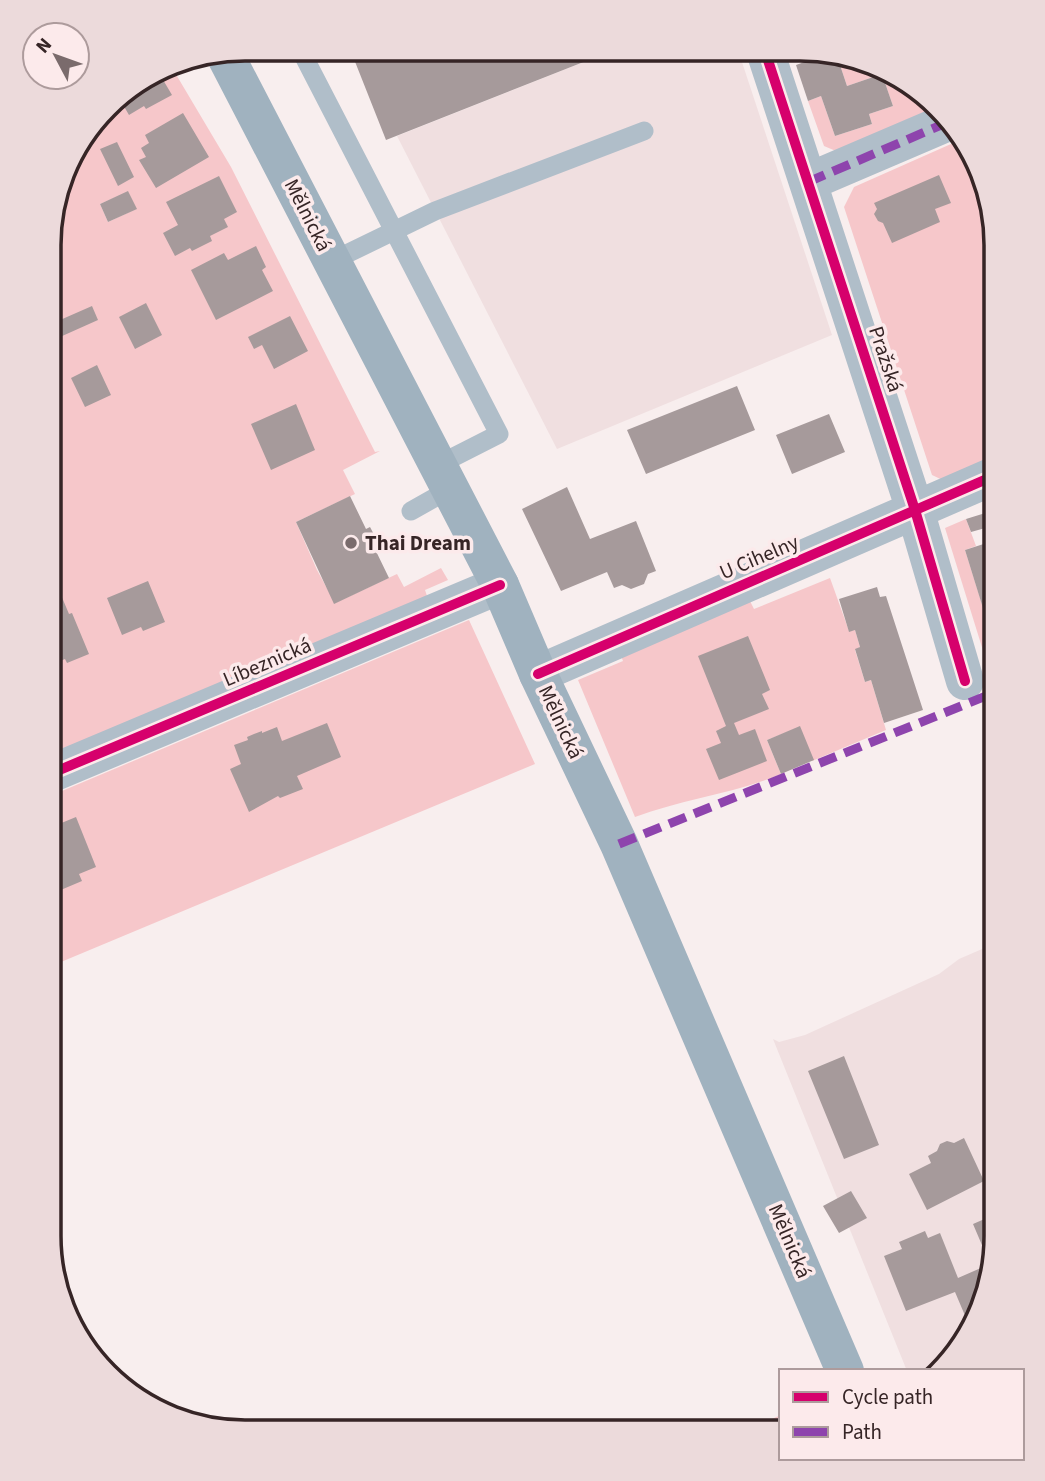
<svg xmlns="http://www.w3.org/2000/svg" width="1045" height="1481" font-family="'Source Sans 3',sans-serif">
  <rect width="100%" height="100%" fill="#f8eeee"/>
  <!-- built -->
  <path fill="#f0dfe0" d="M614 50H738L832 335 557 449 397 136Z
    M996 943V1249L963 1345 933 1371H907L773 1039 779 1042 805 1035 939 974 959 959Z"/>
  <!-- green -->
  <path fill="#f6c7ca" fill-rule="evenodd" d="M837 56 882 74 847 86Z
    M171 66 231 167 375 452 380 451 343 470 355 494 296 522 317 570 335 603 397 574 404 587 441 568 448 580 425 590 430 605 50 758 51 220 75 148 116 98ZM128 192 136 209 108 222 100 204Z
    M882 74 919 89 937 112 843 154 824 146 808 101 821 96 835 136 872 124 869 114 893 106Z
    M960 140 976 159 996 245V465L951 484 932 475 844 207 854 187Z
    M966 519 976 546 965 550 996 649 994 686 945 528Z
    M830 578 849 631 855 630 860 647 855 650 865 682 871 680 886 730 812 761 800 727 767 740 781 774C734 794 683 799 635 817L578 680 623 661 620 653 749 599 754 609Z
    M469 620 535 764 49 967 50 796Z
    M781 1415V1432H742Z"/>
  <!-- building -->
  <path fill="#a69a9b" d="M350 49 614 50 386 140Z
    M806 51H825L837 56 847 86 882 74 893 106 869 114 872 124 835 136 821 96 808 101 796 65 810 60Z
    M159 73 172 95 146 109 144 106 129 115 122 103 104 112 116 98Z
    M183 113 209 157 156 188 139 160 146 157 141 148 149 143 145 135Z
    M117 142 134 177 118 186 100 149Z
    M939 175 951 203 935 209 940 222 892 243 883 223 878 221 874 214 877 209 874 203Z
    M219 176 237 212 224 219 228 227 210 236 212 241 192 251 190 248 175 256 163 233 178 225 166 202Z
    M128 191 137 209 108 222 100 204Z
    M256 246 266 267 262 270 273 291 216 320 191 270 224 253 228 260Z
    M146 303 162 335 135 349 119 317Z
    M92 306 98 320 51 341V324Z
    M290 316 308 351 274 369 262 345 254 349 248 337Z
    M97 365 111 395 85 407 71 378Z
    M737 386 755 430 646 474 627 430Z
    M296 404 315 450 271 470 251 424Z
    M829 414 845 452 792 474 776 435Z
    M567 487 590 539 636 521 656 571 648 574 644 584 631 589 622 585 614 588 607 572 561 591 522 509Z
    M350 496 366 529 370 527 378 542 373 545 389 578 334 604 296 522Z
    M995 510 996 525 971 532 966 519Z
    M996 540V647H995L965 550Z
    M148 581 165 622 143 631 141 627 122 635 107 598Z
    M877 587 880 597 886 596 923 710 884 723 871 680 865 682 855 649 860 647 855 630 849 632 839 599Z
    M61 595 69 614 72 613 89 654 67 663 65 659 50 665V599Z
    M748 636 770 690 762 694 769 709 734 723 739 735 755 729 767 761 719 780 706 749 721 743 716 731 726 726 698 656Z
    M327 723 341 757 297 776 303 789 280 798 278 796 249 812 230 769 241 764 234 745 248 740 247 737 254 734 262 731V733L277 727 282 741Z
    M800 726 814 760 781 774 767 740Z
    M56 817 59 824 76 817 96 867 79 874 82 881 56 892 53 885 50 886V820Z
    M844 1056 879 1145 844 1159 808 1071Z
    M964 1138 984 1181 927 1210 909 1174 931 1163 928 1156 937 1151 940 1144 947 1141 954 1143Z
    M851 1191 867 1218 839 1233 823 1206Z
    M996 1214V1249L969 1325 955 1292 906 1311 884 1256 902 1249 899 1242 925 1231 928 1238 940 1233 958 1278 990 1264 973 1224Z"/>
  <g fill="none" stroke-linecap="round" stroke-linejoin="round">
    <!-- service -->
    <path stroke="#b0bec9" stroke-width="19" d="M300 49 499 434 438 465
      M332 261 435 211 644 131
      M411 511 450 489"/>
    <!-- minor -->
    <path stroke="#b0bec9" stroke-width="38" d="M765 51 915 510 965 681
      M808 182 946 123
      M538 674 996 475
      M50 774 500 585"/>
    <!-- secondary -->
    <path stroke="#a0b2bf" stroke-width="38" d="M224 53 500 585 538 674 619 844 845 1371"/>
    <!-- quiet -->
    <path stroke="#8e44ad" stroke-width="9" stroke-dasharray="18 9" stroke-linecap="butt" d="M808 182 946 123
      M619 844 996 692"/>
    <!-- cycleway casing -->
    <g stroke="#fceaeb" stroke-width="15">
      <path id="cycleway" d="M765 51 915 510 965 681
        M538 674 996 475
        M50 774 500 585"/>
    </g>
    <!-- cycleway -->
    <use href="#cycleway" stroke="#d6006c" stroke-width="10"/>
  </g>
  <!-- markers -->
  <circle fill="#7a6b6c" stroke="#fceaeb" stroke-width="2.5" cx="351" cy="543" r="7"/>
  <g text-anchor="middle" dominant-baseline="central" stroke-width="7" stroke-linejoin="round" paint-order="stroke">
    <!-- street labels -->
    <g font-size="21" fill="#362526" stroke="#fceaeb">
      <text transform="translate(308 215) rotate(63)">Mělnická</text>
      <text transform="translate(886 359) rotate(72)">Pražská</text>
      <text transform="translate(759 557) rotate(-23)">U Cihelny</text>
      <text transform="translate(267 662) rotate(-23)">Líbeznická</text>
      <text transform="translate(561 722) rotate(65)">Mělnická</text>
      <text transform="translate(790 1241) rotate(67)">Mělnická</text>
    </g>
    <!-- poi labels -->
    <g font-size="21" font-weight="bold" fill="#362526" stroke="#fceaeb" text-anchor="start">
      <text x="365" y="543">Thai Dream</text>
    </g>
  </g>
  <!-- crop -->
  <path d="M0 0H1045V1481H0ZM245 61H800A184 184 0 0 1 984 245V1236A184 184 0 0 1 800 1420H245A184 184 0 0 1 61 1236V245A184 184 0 0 1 245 61Z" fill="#ecdadb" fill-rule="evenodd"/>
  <path fill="none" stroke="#362526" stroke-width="3.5" d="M245 61H800A184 184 0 0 1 984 245V1236A184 184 0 0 1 800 1420H245A184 184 0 0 1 61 1236V245A184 184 0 0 1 245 61Z"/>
  <!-- legend -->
  <rect x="779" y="1369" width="245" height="91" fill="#fceaeb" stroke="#ad9b9c" stroke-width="2"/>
  <rect x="793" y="1392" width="35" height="10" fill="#d6006c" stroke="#ad9b9c" stroke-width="2"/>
  <text x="842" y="1404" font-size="21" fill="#362526">Cycle path</text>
  <rect x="793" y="1427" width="35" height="10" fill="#8e44ad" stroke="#ad9b9c" stroke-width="2"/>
  <text x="842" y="1439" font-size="21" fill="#362526">Path</text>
  <!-- north arrow -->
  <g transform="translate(56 56) rotate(311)"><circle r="33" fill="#fceaeb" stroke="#ad9b9c" stroke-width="2"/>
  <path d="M0-5L12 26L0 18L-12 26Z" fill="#7a6b6c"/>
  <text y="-10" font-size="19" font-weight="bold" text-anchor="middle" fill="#362526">N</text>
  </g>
</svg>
